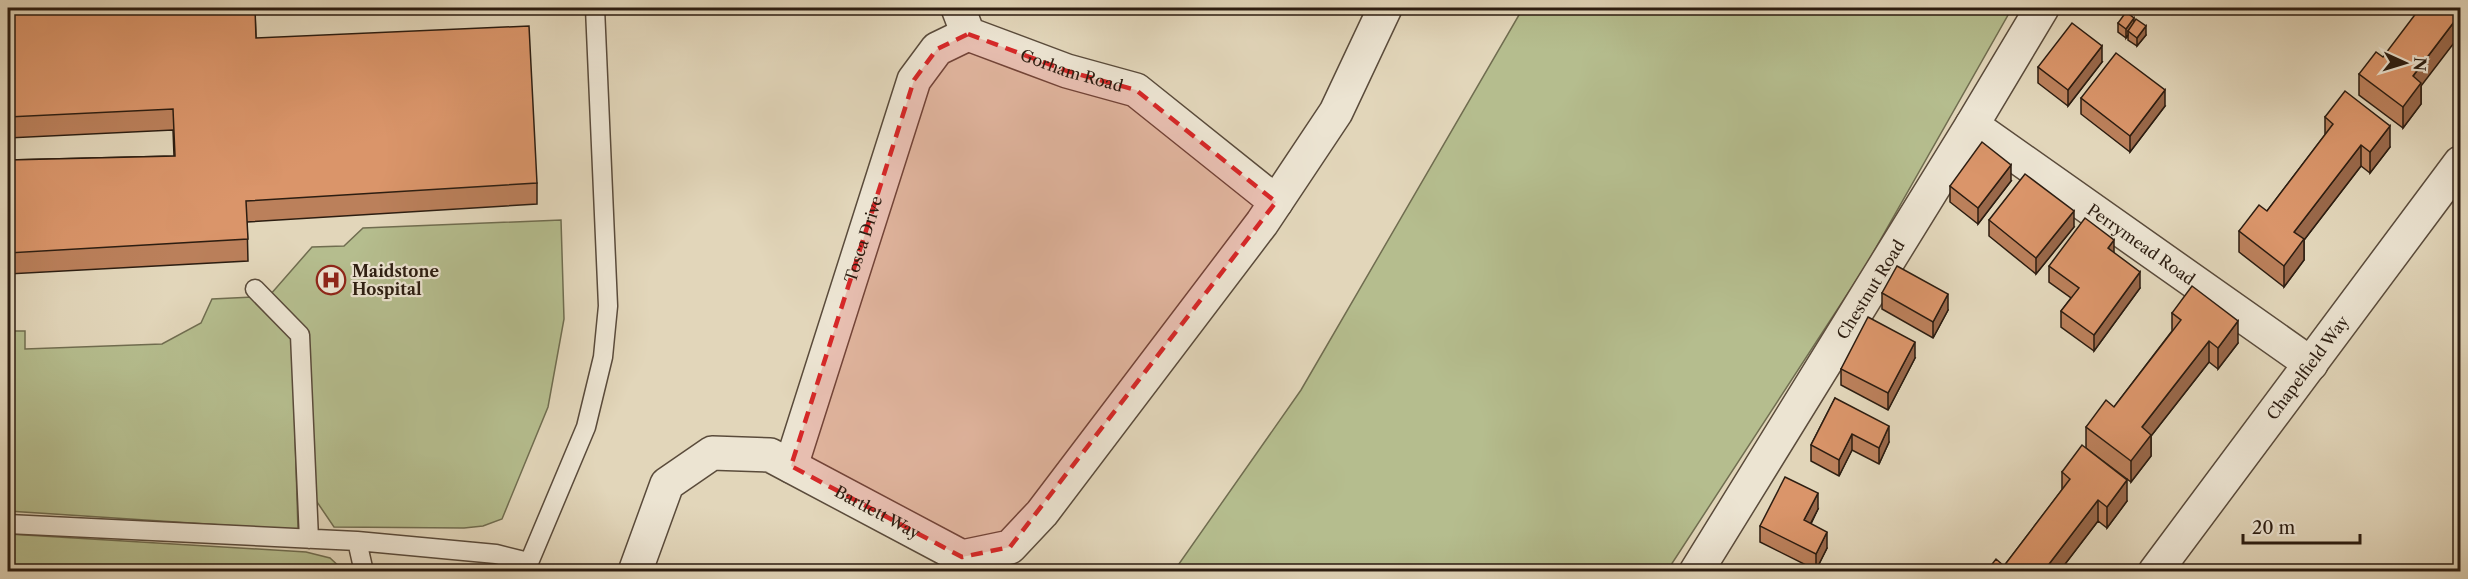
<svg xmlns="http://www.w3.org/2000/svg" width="2468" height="579" font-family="'Libre Caslon Text',serif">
  <rect width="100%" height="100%" fill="#e2d6ba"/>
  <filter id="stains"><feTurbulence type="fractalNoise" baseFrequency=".00333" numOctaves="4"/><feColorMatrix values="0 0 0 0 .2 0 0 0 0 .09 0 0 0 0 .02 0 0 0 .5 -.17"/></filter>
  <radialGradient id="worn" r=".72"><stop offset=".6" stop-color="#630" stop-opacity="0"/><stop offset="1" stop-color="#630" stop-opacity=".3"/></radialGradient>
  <!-- green -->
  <path fill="#b5bd8e" stroke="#706d50" stroke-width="1.5" d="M1523 8H2012L1865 267 1671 565 1664 571H1174L1301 390Z
    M561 220 564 319 548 407 502 519 483 526 464 528 334 527 315 499 308 333 270 295 312 247 344 246 363 228Z
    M253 297 292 337 298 530 8 511V331H25V349L162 344 201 323 212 299Z
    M8 534 306 552 330 558 344 571H8Z"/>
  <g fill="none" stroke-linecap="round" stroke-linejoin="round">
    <!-- lane casing -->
    <g stroke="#5a4b3b" stroke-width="21">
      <path id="lane" d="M255 289 300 335 309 539
        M8 524 357 541
        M364 572 357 541 496 554 528 562
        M525 572 586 427 603 357 608 306 595 8"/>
    </g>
    <!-- street casing -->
    <g stroke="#5a4b3b" stroke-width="36">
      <g id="street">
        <path id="s1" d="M958 8 968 34 1067 71 1136 90 1276 202"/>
        <path id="s2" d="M1972 125 2311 364"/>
        <path id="s3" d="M791 466 914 80 937 49 968 34"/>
        <path id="s4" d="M635 572 667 484 712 453 770 455 962 557 1010 547 1042 513 1262 223 1336 112 1385 8"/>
        <path id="s5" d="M1696 572 1972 125 2042 8"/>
        <path id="s6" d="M2155 572 2460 163"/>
      </g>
    </g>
    <!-- lane -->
    <use href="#lane" stroke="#ece4d2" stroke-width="18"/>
    <!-- street -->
    <use href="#street" stroke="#ece4d2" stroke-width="33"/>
  </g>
  <!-- wall -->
  <path fill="#bb805b" stroke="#2c1d11" stroke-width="1.5" d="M8 8H299V10L255 12 256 38 537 183V204L247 222 248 261 8 274V160L174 156 173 130 8 138Z
    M2118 23H2134L2146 35 2137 46 2128 40V35L2126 38 2118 32Z
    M2102 62 2068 106 2038 83V67Z
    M2359 74 2421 86V104L2403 128 2359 95Z
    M2081 98 2165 106 2130 152 2081 114Z
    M2325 117 2390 147 2370 173 2361 166 2304 240V260L2284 287 2239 252V231L2267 211 2325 135Z
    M2011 181 1978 224 1950 202V186Z
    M1989 220 2074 227 2036 274 1989 236Z
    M2114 253 2140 288 2094 351 2061 327V311L2071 298 2049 282V266Z
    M1882 293 1948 310 1933 338 1882 309Z
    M2172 313 2238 343 2218 369 2209 362 2151 436V456L2131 482 2086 448V427L2114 407 2172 331Z
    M1915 358 1888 410 1841 385V369Z
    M1835 398 1889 442 1879 464 1852 450 1839 476 1811 461V445Z
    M2062 472 2127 501 2107 528 2098 521 2059 572H1986L2004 566 2062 490Z
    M1818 509 1811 524 1827 548 1816 570 1760 542V526Z"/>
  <!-- shaded-wall -->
  <path fill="#99684a" stroke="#2c1d11" stroke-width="1.5" d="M2460 14V35L2421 86V104L2403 128V107L2413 76Z
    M2134 18V27L2128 31V35L2126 38V29Z
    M2146 26V35L2137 46V38Z
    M2102 46V62L2068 106V90Z
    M2165 90V106L2130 152V136Z
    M2390 126V147L2370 173V152Z
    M2361 145V166L2304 240V260L2284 287V266L2294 232Z
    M2011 165V181L1978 224V208Z
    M2074 211V227L2036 274V258Z
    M2114 240V256L2108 248Z
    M2140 272V288L2094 351V335Z
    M1948 294V310L1933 338V322Z
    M2238 321V343L2218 369V348Z
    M2209 341V362L2151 436V456L2131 482V461L2142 427Z
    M1915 342V358L1888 410V393Z
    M1889 426V442L1879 464V448Z
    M1852 434V450L1839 476V460Z
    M2127 480V501L2107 528V507Z
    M1818 493V509L1804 536V520Z
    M2098 500V521L2059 572H2043Z
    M1827 532V548L1816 570V554Z"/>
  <!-- building -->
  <path fill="#da956a" stroke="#2c1d11" stroke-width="1.5" d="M8 8H255L256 38 529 26 537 183 246 201 248 239 8 253V160L175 156 173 109 8 117Z
    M2420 8H2460V14L2413 76 2421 83 2403 107 2359 74 2376 52 2383 57Z
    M2126 12 2134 18 2126 29 2118 23Z
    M2136 19 2146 26 2137 38 2128 31Z
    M2072 23 2102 46 2068 90 2038 67Z
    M2116 53 2165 90 2130 136 2081 98Z
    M2345 91 2390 126 2370 152 2361 145 2294 232 2304 239 2284 266 2239 231 2259 205 2267 211 2333 124 2325 117Z
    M1982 142 2011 165 1978 208 1950 186Z
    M2025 174 2074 211 2036 258 1989 220Z
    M2085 218 2114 240 2108 248 2140 272 2094 335 2061 311 2079 288 2049 266Z
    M1897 266 1948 294 1933 322 1882 293Z
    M2192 286 2238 321 2218 348 2209 341 2142 427 2151 435 2131 461 2086 427 2106 400 2114 407 2181 320 2172 313Z
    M1868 317 1915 342 1888 393 1841 369Z
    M1835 398 1889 426 1879 448 1852 434 1839 460 1811 445Z
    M2082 445 2127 480 2107 507 2098 500 2043 572H1986L1996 559 2004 566 2070 479 2062 472Z
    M1785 477 1818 493 1804 520 1827 532 1816 554 1760 526Z"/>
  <!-- marked area -->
  <path fill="#d62828" fill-opacity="0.2" stroke="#d62828" stroke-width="4.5" stroke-dasharray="12 8" stroke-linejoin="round" d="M968 34 1067 71 1136 90 1276 202 1010 547 962 557 791 466 914 80 937 49Z"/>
  <!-- icons -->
  <defs>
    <g id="hospital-ring" transform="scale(1.5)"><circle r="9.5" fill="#ece4d2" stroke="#8f2418" stroke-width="1.5"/><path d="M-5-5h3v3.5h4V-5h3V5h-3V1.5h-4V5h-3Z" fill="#8f2418"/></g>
  </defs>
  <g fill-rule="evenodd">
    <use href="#hospital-ring" x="331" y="280"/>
  </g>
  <g text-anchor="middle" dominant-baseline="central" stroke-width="4.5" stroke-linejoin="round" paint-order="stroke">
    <!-- street labels -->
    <g font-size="16" fill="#2c1d11" stroke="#ece4d2">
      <text stroke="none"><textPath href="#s1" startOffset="138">Gorham Road</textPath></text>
      <text stroke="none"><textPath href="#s3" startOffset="238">Tosca Drive</textPath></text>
      <text stroke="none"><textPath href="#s2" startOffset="207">Perrymead Road</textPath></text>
      <text stroke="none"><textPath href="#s5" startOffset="332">Chestnut Road</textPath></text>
      <text stroke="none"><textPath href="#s6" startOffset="255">Chapelfield Way</textPath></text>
      <text stroke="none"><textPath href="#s4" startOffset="328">Bartlett Way</textPath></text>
    </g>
    <!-- poi labels -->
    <g font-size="16" font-weight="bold" fill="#2c1d11" stroke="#ece4d2" text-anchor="start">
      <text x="352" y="271">Maidstone<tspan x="352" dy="18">Hospital</tspan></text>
    </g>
  </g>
  <!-- margin -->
  <rect width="2468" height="579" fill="none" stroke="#e2d6ba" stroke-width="30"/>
  <rect x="9" y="9" width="2450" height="561" fill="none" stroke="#2c1d11" stroke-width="3"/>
  <rect x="15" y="15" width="2438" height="549" fill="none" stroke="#2c1d11" stroke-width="1.5"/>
  <!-- north arrow -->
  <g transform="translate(2405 63) rotate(94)" stroke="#ece4d2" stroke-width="4.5" paint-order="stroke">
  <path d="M0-4.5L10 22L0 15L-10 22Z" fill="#2c1d11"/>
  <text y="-9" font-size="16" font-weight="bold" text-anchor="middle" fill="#2c1d11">N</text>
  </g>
  <!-- scale -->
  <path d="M2243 534v9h117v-9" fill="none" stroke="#2c1d11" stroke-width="3"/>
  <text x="2252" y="534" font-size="18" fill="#2c1d11" stroke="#ece4d2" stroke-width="4.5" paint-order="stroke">20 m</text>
  <rect width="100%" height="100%" filter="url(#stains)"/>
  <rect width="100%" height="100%" fill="url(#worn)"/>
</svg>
